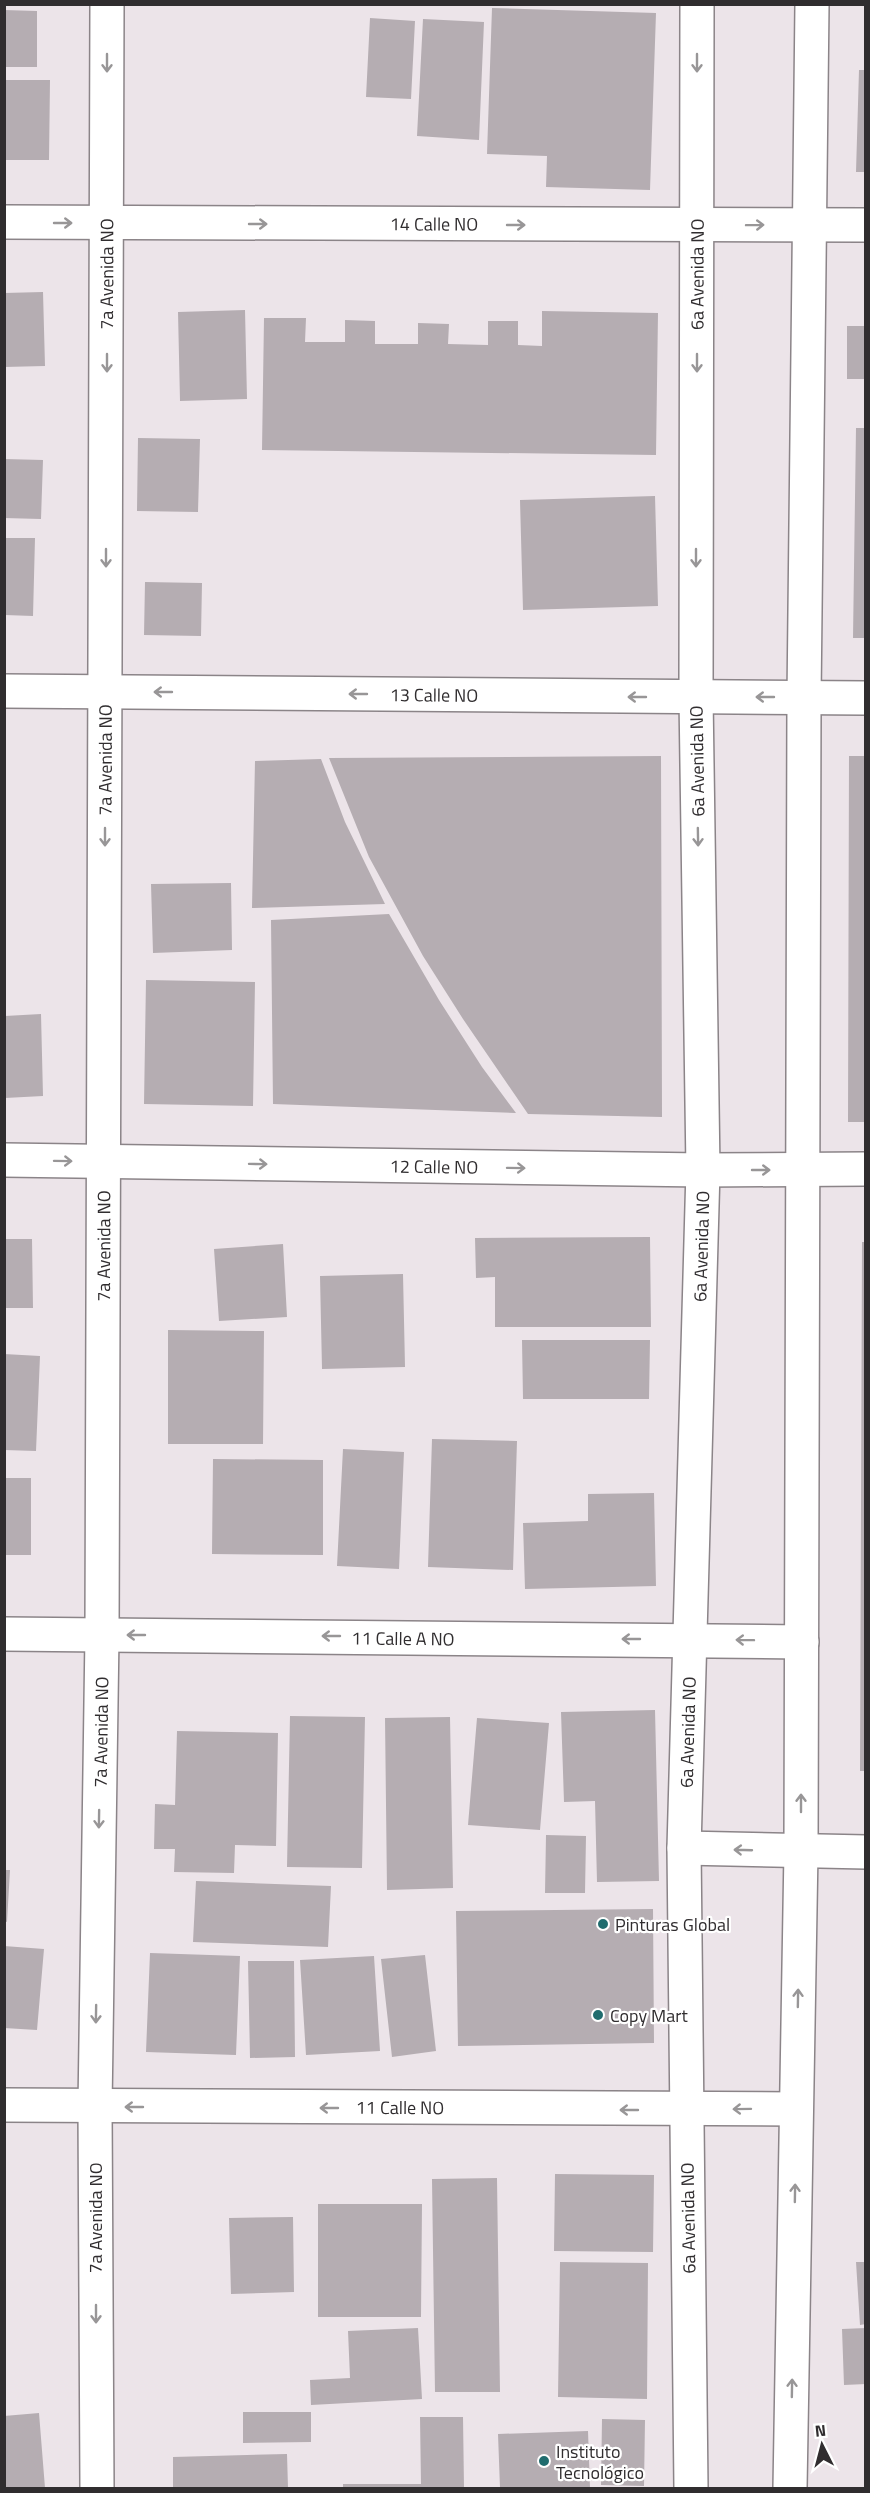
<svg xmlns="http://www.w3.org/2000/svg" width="870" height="2493" font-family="'Titillium Web',sans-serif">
  <rect width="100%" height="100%" fill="#ece4e9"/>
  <!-- building -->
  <path fill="#b5adb2" d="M492 8 656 13 650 190 546 187 547 156 487 154Z
    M4 10 37 11V67H4Z
    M370 18 415 21 411 99 366 97Z
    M423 19 484 22 479 140 417 136Z
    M859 70H866V172H856Z
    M4 80H50L49 160H4Z
    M43 292 45 366 4 367V293Z
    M245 310 247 399 180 401 178 312Z
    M542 311 658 313 656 455 262 450 264 318H306L305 342H345V320L375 321V344H418V323L449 324 448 344 488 345V321H518V345L542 346Z
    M847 326H866V379H847Z
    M856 428H866V638H853Z
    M138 438 200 439 198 512 137 511Z
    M4 459 43 460 41 519 4 518Z
    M655 496 658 606 523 610 520 500Z
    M5 538H35L33 616 5 615Z
    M145 582 202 583 201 636 144 635Z
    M661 756 662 1117 528 1114 463 1019 423 956 369 857 329 758Z
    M849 756H866V1122H848Z
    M321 759 345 822 385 904 252 908 255 761Z
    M231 883 232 950 153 953 151 884Z
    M389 914 439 1000 482 1067 516 1113 273 1104 271 920Z
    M146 980 255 982 253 1106 144 1104Z
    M41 1014 43 1096 5 1098V1016Z
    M650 1237 651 1327H495V1277L476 1278 475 1238Z
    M4 1239H32L33 1308H4Z
    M862 1242H866V1771H860Z
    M283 1244 287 1317 219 1321 214 1249Z
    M403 1274 405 1367 322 1369 320 1276Z
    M168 1330 264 1331 263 1444H168Z
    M522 1340H650L649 1399H523Z
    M4 1354 40 1356 36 1451 4 1450Z
    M432 1439 517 1441 513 1570 428 1567Z
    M343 1449 404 1452 399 1569 337 1566Z
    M213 1459 323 1460V1555L212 1554Z
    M5 1478H31V1555H5Z
    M654 1493 656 1586 525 1589 523 1523 588 1521V1494Z
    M655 1710 659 1881 597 1882 595 1801 564 1802 561 1712Z
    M290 1716 365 1717 362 1868 287 1867Z
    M450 1717 453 1888 387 1890 385 1718Z
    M477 1718 549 1723 540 1830 468 1825Z
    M177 1731 278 1733 276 1846 235 1845 234 1873 174 1872 175 1849H154L155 1804 175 1805Z
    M546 1835 586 1836 585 1893H545Z
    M4 1870H10L7 1922 4 1921Z
    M196 1881 331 1886 328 1947 193 1942Z
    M653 1909 654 2043 458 2046 456 1911Z
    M4 1946 44 1949 37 2030 4 2028Z
    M150 1953 240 1956 236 2055 146 2052Z
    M425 1955 436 2051 392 2057 381 1959Z
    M374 1956 380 2051 306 2055 300 1960Z
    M248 1961H294L295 2057 250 2058Z
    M555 2174 654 2175 653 2252 554 2251Z
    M497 2178 500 2392H435L432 2179Z
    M318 2204H422L421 2317H318Z
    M293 2217 294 2292 231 2294 229 2218Z
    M560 2262 648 2263 647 2399 558 2397Z
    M856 2262H866V2324L860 2325Z
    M418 2328 422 2399 311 2405 310 2380 350 2378 348 2331Z
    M866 2328V2384L844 2385 842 2329Z
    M243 2412H311V2442L243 2443Z
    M39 2413 45 2488H4V2416Z
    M420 2417H463L464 2488H343V2484H421Z
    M602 2419 645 2420 644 2486 601 2485Z
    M588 2431 590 2488H500L498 2434Z
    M287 2454 288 2488H173V2457Z"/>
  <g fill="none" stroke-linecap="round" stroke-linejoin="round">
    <!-- street casing -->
    <g stroke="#8b8488" stroke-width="36">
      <g id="street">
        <path id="s1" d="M4 222 866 225"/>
        <path id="s2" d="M4 691 866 698"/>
        <path id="s3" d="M4 1160 703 1170 866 1169"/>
        <path id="s4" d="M4 1634 802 1642"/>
        <path d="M684 1848 866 1852"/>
        <path id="s5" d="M4 2105 796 2109"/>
        <path id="s6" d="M97 2488 95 2107 102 1635 107 4"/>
      </g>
    </g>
    <!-- secondary casing -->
    <g stroke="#8b8488" stroke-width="36">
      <g id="secondary">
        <path id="s7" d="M691 2488 684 1848 703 1170 696 697 697 4"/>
        <path d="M790 2488 801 1851 804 698 812 4"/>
      </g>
    </g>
    <!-- street -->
    <use href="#street" stroke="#fff" stroke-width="33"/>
    <!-- secondary -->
    <use href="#secondary" stroke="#fff" stroke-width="33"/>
  </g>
  <!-- one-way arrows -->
  <defs><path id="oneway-shaft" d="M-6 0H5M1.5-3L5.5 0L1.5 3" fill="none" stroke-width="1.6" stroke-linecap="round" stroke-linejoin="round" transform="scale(1.5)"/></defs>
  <g stroke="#989697">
    <use href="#oneway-shaft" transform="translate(107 63) rotate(90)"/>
    <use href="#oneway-shaft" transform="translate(697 63) rotate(90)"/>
    <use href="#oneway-shaft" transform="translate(63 223)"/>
    <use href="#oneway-shaft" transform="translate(258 224)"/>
    <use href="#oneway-shaft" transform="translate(516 225)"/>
    <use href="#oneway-shaft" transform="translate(755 225) rotate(-1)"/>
    <use href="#oneway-shaft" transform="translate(107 363) rotate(90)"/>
    <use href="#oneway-shaft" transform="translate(697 363) rotate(90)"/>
    <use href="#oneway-shaft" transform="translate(106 558) rotate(90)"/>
    <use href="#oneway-shaft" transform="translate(696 558) rotate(90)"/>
    <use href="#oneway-shaft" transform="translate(163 692) rotate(-180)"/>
    <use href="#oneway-shaft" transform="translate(358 694) rotate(-180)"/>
    <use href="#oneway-shaft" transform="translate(637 697) rotate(-180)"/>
    <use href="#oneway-shaft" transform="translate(765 697) rotate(-180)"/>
    <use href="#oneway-shaft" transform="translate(105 837) rotate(90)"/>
    <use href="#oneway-shaft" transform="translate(698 837) rotate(89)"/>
    <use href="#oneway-shaft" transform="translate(63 1161) rotate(1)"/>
    <use href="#oneway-shaft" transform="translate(258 1164) rotate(1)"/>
    <use href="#oneway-shaft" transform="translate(516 1168) rotate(1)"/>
    <use href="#oneway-shaft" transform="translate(761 1170)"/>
    <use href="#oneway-shaft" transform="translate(136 1635) rotate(-180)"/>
    <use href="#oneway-shaft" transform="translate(331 1636) rotate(-180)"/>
    <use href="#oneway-shaft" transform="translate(631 1639) rotate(-180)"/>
    <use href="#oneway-shaft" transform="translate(745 1640) rotate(-179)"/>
    <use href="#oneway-shaft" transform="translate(801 1803) rotate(-90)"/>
    <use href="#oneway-shaft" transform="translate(99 1819) rotate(91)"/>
    <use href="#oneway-shaft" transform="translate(743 1850) rotate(-178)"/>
    <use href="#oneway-shaft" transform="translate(798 1998) rotate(-89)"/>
    <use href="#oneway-shaft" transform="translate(96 2014) rotate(91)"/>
    <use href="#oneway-shaft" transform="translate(134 2107) rotate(-180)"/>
    <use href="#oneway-shaft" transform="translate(329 2108) rotate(-180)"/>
    <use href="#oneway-shaft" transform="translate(742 2109) rotate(179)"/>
    <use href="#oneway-shaft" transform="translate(629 2110) rotate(-180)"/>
    <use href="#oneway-shaft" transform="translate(795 2193) rotate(-89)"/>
    <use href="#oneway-shaft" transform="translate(96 2314) rotate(90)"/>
    <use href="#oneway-shaft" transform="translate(792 2388) rotate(-89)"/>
  </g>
  <!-- markers -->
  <g fill="#206c6e" stroke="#fff" stroke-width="2">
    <circle cx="603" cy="1924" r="6"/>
    <circle cx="598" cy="2015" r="6"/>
    <circle cx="544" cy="2461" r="6"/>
  </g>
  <g text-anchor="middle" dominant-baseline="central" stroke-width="4.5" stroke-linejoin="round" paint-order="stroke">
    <!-- street labels -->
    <g font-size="18" fill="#302d2f" stroke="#fff">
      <text stroke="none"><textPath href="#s1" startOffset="430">14 Calle NO</textPath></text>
      <text stroke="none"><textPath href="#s6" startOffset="2214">7a Avenida NO</textPath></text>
      <text stroke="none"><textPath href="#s7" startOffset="2214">6a Avenida NO</textPath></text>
      <text stroke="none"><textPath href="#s2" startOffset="430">13 Calle NO</textPath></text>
      <text stroke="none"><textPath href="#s6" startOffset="1728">7a Avenida NO</textPath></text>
      <text transform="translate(697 761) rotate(-91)">6a Avenida NO</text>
      <text stroke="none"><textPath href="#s3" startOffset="430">12 Calle NO</textPath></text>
      <text stroke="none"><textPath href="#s6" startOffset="1242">7a Avenida NO</textPath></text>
      <text stroke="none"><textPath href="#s7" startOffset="1242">6a Avenida NO</textPath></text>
      <text stroke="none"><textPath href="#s4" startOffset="399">11 Calle A NO</textPath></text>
      <text stroke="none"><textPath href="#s7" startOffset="756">6a Avenida NO</textPath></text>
      <text stroke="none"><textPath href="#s6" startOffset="756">7a Avenida NO</textPath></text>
      <text stroke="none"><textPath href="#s5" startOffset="396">11 Calle NO</textPath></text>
      <text transform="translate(95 2218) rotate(-90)">7a Avenida NO</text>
      <text transform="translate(688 2218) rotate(-91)">6a Avenida NO</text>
    </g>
    <!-- poi labels -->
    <g font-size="18" fill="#302d2f" stroke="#fff" text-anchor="start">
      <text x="615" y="1924">Pinturas Global</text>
      <text x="610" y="2015">Copy Mart</text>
      <text x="556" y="2451">Instituto<tspan x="556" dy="21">Tecnológico</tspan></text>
    </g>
  </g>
  <!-- border -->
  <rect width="870" height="2493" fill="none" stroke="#302d2f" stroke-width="12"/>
  <!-- north arrow -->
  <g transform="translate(822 2445) rotate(354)" stroke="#ffffff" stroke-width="4.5" paint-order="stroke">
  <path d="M0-4.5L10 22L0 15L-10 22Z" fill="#302d2f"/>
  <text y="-9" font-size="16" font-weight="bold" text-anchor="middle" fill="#302d2f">N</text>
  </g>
</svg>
